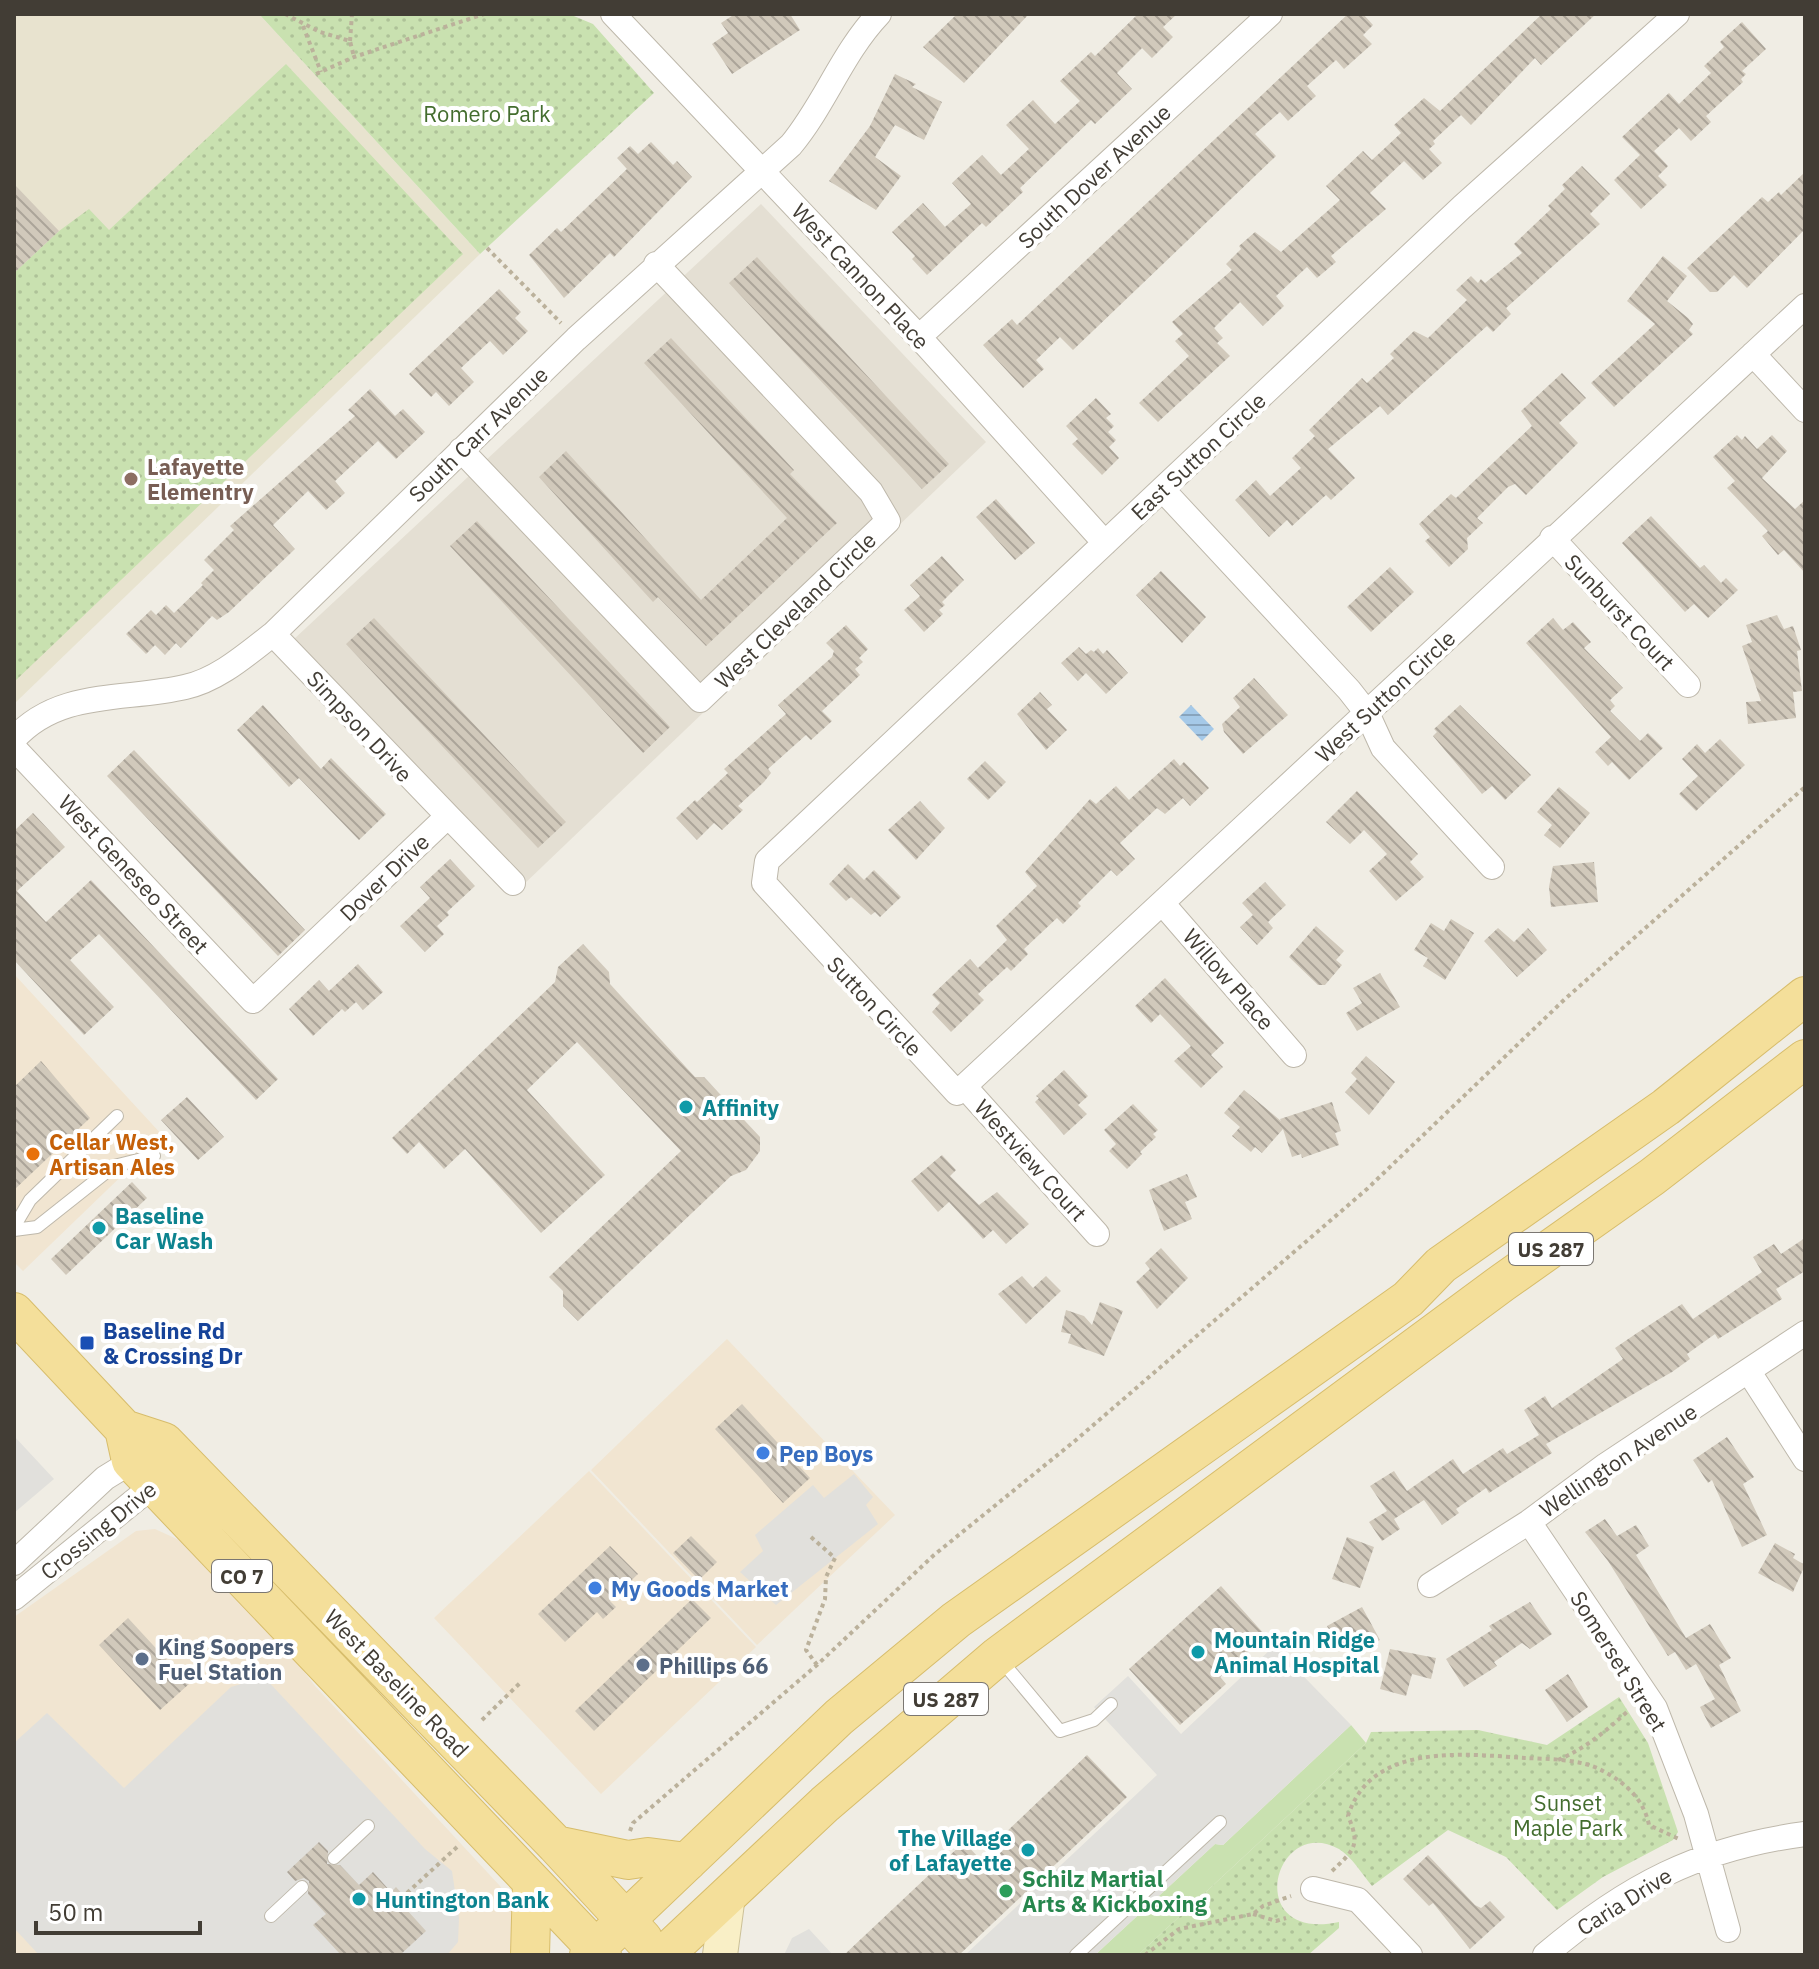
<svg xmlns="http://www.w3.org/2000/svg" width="1819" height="1969" font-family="'IBM Plex Sans',sans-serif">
  <defs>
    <pattern id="park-dots" width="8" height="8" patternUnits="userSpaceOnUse" patternTransform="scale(2)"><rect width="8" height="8" fill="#c9e1b0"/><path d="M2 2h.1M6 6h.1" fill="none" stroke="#aec298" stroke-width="1.8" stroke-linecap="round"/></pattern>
    <pattern id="water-rules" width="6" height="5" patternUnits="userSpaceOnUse" patternTransform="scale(2)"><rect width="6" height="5" fill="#a5c9e8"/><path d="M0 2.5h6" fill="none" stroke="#88a4bd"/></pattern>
    <pattern id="building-back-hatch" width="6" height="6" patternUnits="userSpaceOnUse" patternTransform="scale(2)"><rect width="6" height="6" fill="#d1c9bb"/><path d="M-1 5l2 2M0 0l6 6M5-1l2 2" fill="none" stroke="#aba499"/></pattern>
  </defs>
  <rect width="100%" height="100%" fill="#f0ede4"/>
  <!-- residential -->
  <path fill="#e4dfd3" d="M761 204 986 442 521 887 293 640Z"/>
  <!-- commercial -->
  <path fill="#f1e5d1" d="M14 974 163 1136 23 1271 14 1262Z
    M727 1339 895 1515 757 1645 591 1470Z
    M589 1471 756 1647 601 1794 434 1618Z
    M155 1529 179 1540 258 1612 315 1686 500 1886 515 1914 521 1955H14V1617L136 1531Z"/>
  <!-- education -->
  <path fill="#e8e3cf" d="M14 14H259L480 254 14 704Z"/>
  <!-- grass -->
  <path fill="#c9e1b0" d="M1351 1725 1366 1743 1138 1955H1095L1215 1844 1223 1845Z"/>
  <!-- park -->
  <path fill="url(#park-dots)" d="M259 14H569L593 24 654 93 480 254Z
    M286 64 463 254 14 682V273L59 231 89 209 109 230Z
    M1619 1697 1648 1743 1678 1832 1673 1840 1603 1877 1557 1910 1506 1857 1448 1830 1372 1886C1362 1874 1352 1857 1339 1849 1274 1813 1241 1943 1339 1922V1928L1308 1955H1138L1366 1743 1371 1732 1478 1730 1547 1745Z"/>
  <!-- parking -->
  <path fill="#e1e0dc" d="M14 1436 54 1479 14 1513Z
    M854 1474 873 1497 866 1505 878 1524 776 1605 740 1572 763 1551 755 1535 813 1485 824 1498Z
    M1274 1646 1351 1725 1223 1845 1215 1844 1095 1955H965L1157 1775 1094 1707 1128 1676 1181 1734Z
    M264 1677 425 1849 452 1871 459 1918 458 1942 447 1955H39L14 1928V1743L47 1713 124 1788 231 1687Z
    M809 1929 833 1955H784L792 1938Z"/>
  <!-- water -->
  <path fill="url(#water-rules)" d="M1191 705 1214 729 1202 741 1179 717Z"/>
  <!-- building -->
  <path fill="url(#building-back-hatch)" d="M735 14H790L800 30 732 74 712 44 728 33 721 23Z
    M957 14H1029L964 83 923 47Z
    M1138 14H1177L1163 27 1173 37 1152 58 1142 48 1117 73 1132 89 1095 124 1091 120 1020 188 1023 192 986 227 982 223 927 275 912 259 915 256 892 232 923 203 945 227 971 204 952 183 982 155 1001 175 1029 149 1006 125 1033 100 1055 124 1080 101 1060 81 1091 52 1095 56Z
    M1348 14H1363L1373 25 1363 35 1372 44 1344 69 1336 60 1307 86 1316 96 1288 121 1280 112 1255 134 1276 156 1073 350 1060 337 1036 360 1044 369 1023 388 983 345 1012 319 1017 325Z
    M1542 14H1596L1541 65 1535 58 1471 125 1461 115 1433 141 1435 144 1429 149 1442 163 1423 180 1404 161 1370 193 1386 209 1331 256 1336 262 1317 278 1307 267 1276 296 1284 306 1263 326 1240 302 1214 328 1223 338 1217 343 1230 356 1158 422 1139 403 1189 356 1175 341 1183 334 1172 322 1232 270 1226 264 1241 249 1239 246 1255 232 1281 252 1340 200 1326 186 1363 151 1372 160 1401 133 1394 125 1424 98 1440 111Z
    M1742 22 1766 49 1742 71 1746 74 1741 79 1743 82 1706 116 1711 122 1691 141 1679 128 1654 151 1668 166 1658 176 1667 185 1641 209 1614 180 1640 155 1622 137 1669 93 1679 104 1711 73 1704 66 1724 47 1720 42Z
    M895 74 916 84 912 87 942 102 924 140 895 125 875 157 901 176 876 210 829 181 870 126Z
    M651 142 673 165 677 161 692 177 614 257 610 253 564 298 529 255 557 228 561 232 627 169 617 158 630 146 638 154Z
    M1582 166 1610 194 1590 214 1600 224 1506 308 1511 314 1493 332 1487 326 1388 415 1380 406 1328 449 1355 478 1331 500 1326 495 1292 526 1287 520 1269 537 1235 500 1256 480 1270 496 1301 468 1292 458 1315 436 1309 430 1362 378 1367 383 1394 358 1390 354 1414 331 1428 338 1467 300 1456 290 1471 276 1478 283 1481 279 1485 283 1522 253 1514 244 1551 209 1548 206 1565 189 1562 185Z
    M1805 172V229L1747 288 1734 275 1717 292H1710L1687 268 1762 197 1768 202 1779 192 1781 195Z
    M14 184 59 231 14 273Z
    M1663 256 1687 276 1667 301 1688 318 1693 324 1689 330 1693 334 1614 407 1591 383 1655 324 1627 301Z
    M757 257 949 464 922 489 729 283Z
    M499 289 521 312 515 318 528 331 503 355 490 341 461 368 474 382 449 406 436 392 431 397 409 374Z
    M671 338 794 470 790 474 837 523 706 646 658 597 653 602 539 477 566 451 701 600 787 518 644 363Z
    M1562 373 1586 398 1559 423 1578 443 1526 495 1515 484 1508 487 1477 518 1483 523 1467 538 1468 549 1449 567 1425 541 1430 537 1419 524 1451 494 1456 498 1532 426 1521 411Z
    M370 389 395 416 403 409 425 432 396 459 378 441 335 481 345 493 326 510 308 491 273 525 295 549 229 612 217 620 212 616 181 648 176 643 165 655 155 645 146 654 126 634 151 610 156 615 166 605 174 613 203 585 201 583 214 570 204 560 234 530 230 526 355 416 348 410Z
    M1096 398 1111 414 1106 418 1114 426 1108 432 1116 440 1109 447 1119 458 1102 475 1072 444 1078 439 1066 426Z
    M1737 435 1742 440 1745 436 1757 449 1772 435 1787 451 1762 478 1795 509 1805 500V573L1784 550 1778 555 1762 536 1768 531 1727 488 1735 481 1713 457Z
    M996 499 1035 543 1015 560 976 517Z
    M1651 516 1700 568 1704 565 1721 583 1726 578 1738 590 1708 618 1694 604 1685 612 1622 543Z
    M477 521 670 727 643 753 450 546Z
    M942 556 964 580 942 602 945 605 939 610 943 614 924 632 904 610 920 596 910 585Z
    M1390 567 1414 592 1371 632 1347 607Z
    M1161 571 1206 617 1182 643 1136 595Z
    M1777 615 1784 629 1793 626 1801 650 1797 651 1802 691 1793 692 1796 718 1748 724 1746 702 1761 701 1742 646 1752 642 1746 625Z
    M374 618 566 822 538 848 346 644Z
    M1553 618 1563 630 1573 622 1591 642 1584 648 1623 688 1610 700 1615 706 1610 711 1640 741 1648 733 1663 748 1629 780 1612 762 1608 766 1595 752 1611 737 1526 643Z
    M846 625 868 649 859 658 863 662 855 669 860 675 822 711 832 721 811 740 806 735 768 769 771 773 764 782 738 806 743 810 722 830 714 823 697 840 676 818 695 800 697 802 728 773 724 769 786 714 778 705 832 657 834 651 826 643Z
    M1079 647 1086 654 1091 650 1094 652 1098 648 1103 654 1107 650 1128 673 1106 694 1086 673 1078 681 1061 663Z
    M1254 678 1288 715 1243 754 1224 732 1222 724 1240 707 1233 698Z
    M1040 692 1052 705 1047 709 1067 730 1046 750 1017 714Z
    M263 705 321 769 331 758 386 814 359 840 299 778 289 787 237 730Z
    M1460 705 1531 775 1505 800 1492 786 1482 794 1433 736 1437 732 1434 729Z
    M1720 739 1745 765 1696 811 1679 794 1698 776 1682 759 1697 744 1705 753Z
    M134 750 305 930 278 956 107 776Z
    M1174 759 1180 766 1184 762 1209 788 1190 806 1183 798 1165 814 1157 808 1120 843 1135 859 1117 876 1111 870 1078 903 1081 906 1063 924 1057 918 1024 949 1028 954 1011 971 1007 967 978 994 984 1000 951 1032 932 1012 940 1003 932 995 970 959 978 968 1007 940 996 926 1037 886 1025 872 1090 799 1096 804 1116 786 1129 800Z
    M985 761 1006 782 988 800 967 779Z
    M1559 787 1590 813 1560 848 1544 835 1552 825 1537 812Z
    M1357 791 1418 854 1410 862 1424 877 1396 901 1369 871 1387 854 1364 830 1350 844 1326 822Z
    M920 801 945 828 916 860 888 830Z
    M33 813 65 847 17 891 46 922 91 880 278 1079 256 1100 99 934 70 960 114 1007 84 1035 14 960V831Z
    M450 859 475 886 447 912 449 915 437 926 444 934 425 952 400 926 430 898 420 887Z
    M1594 862 1598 902 1551 907 1549 887 1553 866Z
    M848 864 864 880 874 870 901 897 880 917 875 912 871 915 851 897 846 901 829 884Z
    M1265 882 1286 905 1268 922 1273 928 1257 945 1240 927 1253 915 1242 903Z
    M1451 919 1474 933 1445 980 1423 966 1428 958 1414 950 1431 923 1444 931Z
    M1316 926 1344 951 1336 960 1342 965 1325 985H1318L1289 957Z
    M1498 928 1514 942 1528 928 1547 950 1517 977 1484 941Z
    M583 944 609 972 610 984 695 1077H704L760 1137V1151L746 1170 731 1176 578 1321 563 1306V1291L549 1277 681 1151 577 1042 527 1090 605 1175 541 1233 465 1149 444 1169 419 1142 407 1154 392 1138 555 982 558 967Z
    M358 964 383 992 363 1010 356 1002 345 1012 342 1009 313 1036 289 1009 319 980 329 991Z
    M1380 973 1400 1007 1357 1031 1346 1013 1362 1003 1353 988Z
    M1165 978 1224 1043 1211 1055 1223 1067 1201 1088 1174 1061 1191 1046 1160 1014 1151 1023 1135 1006Z
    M1366 1056 1395 1082 1369 1115 1345 1092 1357 1079 1351 1073Z
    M41 1061 90 1118 14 1190V1087Z
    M1064 1070 1088 1096 1078 1105 1087 1114 1064 1135 1035 1102 1039 1098 1036 1096Z
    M1244 1090 1281 1121 1280 1119 1332 1102 1341 1131 1335 1133 1339 1145 1302 1158 1301 1154 1292 1157 1283 1129 1262 1153 1255 1147 1251 1152 1232 1136 1240 1127 1224 1113Z
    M187 1097 224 1137 198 1160 161 1120Z
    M1133 1104 1158 1130 1153 1134 1156 1137 1140 1152 1142 1154 1127 1169 1109 1151 1116 1144 1104 1130Z
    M942 1155 956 1170 950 1176 979 1205 997 1192 1029 1224 1006 1244 993 1230 983 1239 949 1202 938 1212 911 1181Z
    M1187 1174 1197 1197 1185 1202 1192 1219 1164 1231 1149 1190Z
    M132 1182 147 1198 66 1275 51 1259Z
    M1805 1238V1271L1776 1289 1782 1299 1718 1339 1715 1334 1687 1354 1690 1359 1672 1372 1546 1444 1552 1453 1489 1493 1486 1488 1456 1509 1459 1513 1442 1525 1424 1500 1394 1519 1400 1529 1382 1541 1369 1522 1387 1511 1370 1486 1394 1471 1407 1491 1453 1459 1463 1474 1503 1448 1507 1454 1539 1435 1524 1410 1545 1396 1552 1408 1623 1359 1615 1348 1637 1333 1682 1304 1693 1319 1762 1272 1753 1257 1774 1244 1781 1254Z
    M1161 1248 1188 1278 1157 1309 1136 1282 1150 1269 1145 1263Z
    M1022 1276 1033 1288 1046 1276 1061 1291 1026 1324 998 1294Z
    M1100 1302 1123 1311 1104 1356 1068 1343 1071 1334 1061 1332 1066 1310 1084 1316 1092 1325Z
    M742 1404 810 1478 783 1503 715 1429Z
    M1727 1437 1754 1477 1743 1484 1767 1535 1742 1547 1712 1480 1708 1483 1693 1460Z
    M1605 1519 1617 1536 1636 1525 1649 1546 1636 1555 1686 1638 1710 1624 1731 1658 1719 1665 1741 1711 1711 1728 1700 1707 1715 1699 1696 1664 1686 1670 1675 1652 1668 1656 1608 1561 1585 1532Z
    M691 1536 717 1562 699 1580 673 1553Z
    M1347 1537 1374 1547 1360 1588 1332 1579Z
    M1775 1543 1795 1554 1793 1558 1805 1565 1793 1592 1758 1573Z
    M610 1546 638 1574 610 1601 616 1607 603 1619 597 1612 565 1642 538 1614Z
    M1221 1586 1266 1636 1220 1677 1226 1684 1180 1725 1129 1669Z
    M692 1599 711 1618 594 1731 575 1711Z
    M1530 1602 1552 1634 1530 1649 1522 1643 1494 1662 1497 1666 1464 1687 1446 1659 1492 1630 1489 1626Z
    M1362 1607 1380 1640 1352 1656 1345 1644 1338 1648 1327 1626Z
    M128 1618 189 1684 160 1710 99 1645Z
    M1390 1649 1436 1658 1431 1679 1412 1674 1406 1696 1380 1689Z
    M1568 1674 1588 1707 1567 1722 1545 1690Z
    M1087 1755 1127 1797 959 1955H844L964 1842 979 1858Z
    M319 1842 328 1851 327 1864 340 1865 359 1885 373 1872 391 1892 396 1887 412 1905 407 1910 426 1931 400 1955H341L313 1925 326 1914 308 1894 309 1881 304 1878 295 1881 287 1872Z
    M1428 1855 1475 1905 1481 1908 1490 1901 1505 1917 1470 1949 1433 1903 1429 1906 1403 1879Z"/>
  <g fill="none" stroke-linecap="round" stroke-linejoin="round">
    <!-- lane casing -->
    <g stroke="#beb8ab" stroke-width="14">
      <path id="lane" d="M14 1227 30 1200 117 1116
        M14 1230 37 1227 114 1166 154 1156
        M1000 1659 1060 1731 1094 1720 1111 1704
        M334 1858 368 1826
        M271 1916 302 1887
        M1076 1955 1220 1822"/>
    </g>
    <!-- street casing -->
    <g stroke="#beb8ab" stroke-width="26">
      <path id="street" d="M613 14 919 337 1105 543
        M1677 14 1462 207 767 861 764 883 957 1093 1805 306
        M919 337 1270 14
        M1753 354 1805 410
        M461 450 700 700 888 521 871 492 656 264
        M1163 490 1349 690 1367 713 1383 748 1492 867
        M1552 538 1688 685
        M273 634 448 816
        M14 739C59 689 125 701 185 687 218 680 247 654 273 634L576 339 791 145C825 104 842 53 879 14
        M14 748 253 1001 448 816 513 883
        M1163 904 1294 1055
        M964 1086 1097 1234
        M1749 1372 1805 1459
        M1529 1522 1655 1708 1696 1814 1728 1930
        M14 1563 105 1478 144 1454
        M1430 1585 1529 1522 1606 1465 1805 1333
        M14 1598 165 1476
        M1313 1889 1358 1900 1410 1955
        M1545 1955C1626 1886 1699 1848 1805 1834"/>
    </g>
    <!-- secondary casing -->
    <g stroke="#ccc198" stroke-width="36">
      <path id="secondary" d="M720 1955 728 1895"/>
    </g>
    <!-- primary casing -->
    <g stroke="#d7bd6c" stroke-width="40">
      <path id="primary" d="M14 1312 124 1429 164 1442 556 1845 643 1939
        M124 1429 131 1461 602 1955
        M556 1845 628 1860 648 1857 687 1862
        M530 1955 532 1882
        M589 1955 839 1717 956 1620 1408 1299 1441 1265 1666 1107 1805 996
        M664 1955 825 1804 998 1656 1502 1283 1652 1177 1805 1059"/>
    </g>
    <!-- path -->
    <path stroke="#bbb19b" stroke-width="4" stroke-dasharray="4 4" stroke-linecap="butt" d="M285 14 320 32 350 41 354 57
      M303 26 321 72
      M350 41 352 14
      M316 74 354 57 484 14
      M487 248 561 323
      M811 1537 835 1558 826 1577 825 1599 806 1650 817 1665
      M482 1720 521 1682
      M1558 1760C1586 1748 1606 1731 1628 1711
      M630 1831 633 1823 817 1665 934 1555 1076 1440 1367 1189 1565 999 1805 787
      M1332 1871C1354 1850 1361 1846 1348 1816 1371 1742 1464 1754 1525 1758 1549 1759 1582 1759 1603 1771 1626 1783 1644 1800 1649 1825L1681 1840
      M407 1893 457 1847
      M1253 1914 1276 1921 1286 1918
      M1145 1955 1179 1929 1253 1914 1263 1906 1291 1896"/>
    <!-- lane -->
    <use href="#lane" stroke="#fff" stroke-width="12"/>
    <!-- street -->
    <use href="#street" stroke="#fff" stroke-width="24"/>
    <!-- secondary -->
    <use href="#secondary" stroke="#f9efc6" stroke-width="34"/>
    <!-- primary -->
    <use href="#primary" stroke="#f4df9a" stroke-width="38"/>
  </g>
  <!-- markers -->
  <circle fill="#8d6e63" stroke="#fff" stroke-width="3" cx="131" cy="479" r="8"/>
  <g fill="#0f9aa8" stroke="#fff" stroke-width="3">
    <circle cx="686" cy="1107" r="8"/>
    <circle cx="99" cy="1228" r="8"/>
    <circle cx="1198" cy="1652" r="8"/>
    <circle cx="1028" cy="1850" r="8"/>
    <circle cx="359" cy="1899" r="8"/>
  </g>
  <circle fill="#e8710a" stroke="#fff" stroke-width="3" cx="33" cy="1154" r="8"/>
  <rect fill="#1a4fb4" stroke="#fff" stroke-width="3" x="79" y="1335" width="16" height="16" rx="4"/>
  <g fill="#3f7fe0" stroke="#fff" stroke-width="3">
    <circle cx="763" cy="1453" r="8"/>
    <circle cx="595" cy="1588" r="8"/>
  </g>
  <g fill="#5c6f8a" stroke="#fff" stroke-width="3">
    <circle cx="142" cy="1659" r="8"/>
    <circle cx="643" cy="1665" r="8"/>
  </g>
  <circle fill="#2e9e5b" stroke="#fff" stroke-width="3" cx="1006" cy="1891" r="8"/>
  <g text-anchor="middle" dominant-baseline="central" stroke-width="8" stroke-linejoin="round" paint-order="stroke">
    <!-- shield labels -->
    <g fill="#fff" stroke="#7b7772" stroke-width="2">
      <rect x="1509" y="1233" width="84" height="32" rx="6"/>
      <rect x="212" y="1560" width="60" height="32" rx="6"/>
      <rect x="904" y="1683" width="84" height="32" rx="6"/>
    </g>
    <g font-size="20" font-weight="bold" fill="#423d35">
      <text x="1551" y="1249">US 287</text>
      <text x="242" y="1576">CO 7</text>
      <text x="946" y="1699">US 287</text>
    </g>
    <!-- park labels -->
    <g font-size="22" fill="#436d2e" stroke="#fff">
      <text x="487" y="113">Romero Park</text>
      <text x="1568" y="1802">Sunset<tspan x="1568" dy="25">Maple Park</tspan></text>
    </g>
    <!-- street labels -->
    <g font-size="22" fill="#423d35" stroke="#fff">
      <text transform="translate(1094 176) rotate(-43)">South Dover Avenue</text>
      <text transform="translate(861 276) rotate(47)">West Cannon Place</text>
      <text transform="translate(478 434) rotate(-44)">South Carr Avenue</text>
      <text transform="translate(1198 456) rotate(-43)">East Sutton Circle</text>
      <text transform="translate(795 610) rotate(-44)">West Cleveland Circle</text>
      <text transform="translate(1620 612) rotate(47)">Sunburst Court</text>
      <text transform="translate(1385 696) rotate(-43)">West Sutton Circle</text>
      <text transform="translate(360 726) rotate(47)">Simpson Drive</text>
      <text transform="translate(134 874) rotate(47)">West Geneseo Street</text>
      <text transform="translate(384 877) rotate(-44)">Dover Drive</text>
      <text transform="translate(1229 979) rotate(49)">Willow Place</text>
      <text transform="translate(875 1006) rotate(47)">Sutton Circle</text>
      <text transform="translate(1031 1160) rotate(48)">Westview Court</text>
      <text transform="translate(1618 1460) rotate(-34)">Wellington Avenue</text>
      <text transform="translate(98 1530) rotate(-39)">Crossing Drive</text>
      <text transform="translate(1619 1661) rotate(58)">Somerset Street</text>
      <text transform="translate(397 1683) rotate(46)">West Baseline Road</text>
      <text transform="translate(1624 1901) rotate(-32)">Caria Drive</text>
    </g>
    <!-- education labels -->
    <g font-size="22" font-weight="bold" fill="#785e54" stroke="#fff" text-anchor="start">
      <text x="147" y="466">Lafayette<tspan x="147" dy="25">Elementry</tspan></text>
    </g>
    <!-- culture labels -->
    <g font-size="22" font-weight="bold" fill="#0d838f" stroke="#fff" text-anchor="start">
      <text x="702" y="1107">Affinity</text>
      <text x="115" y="1215">Baseline<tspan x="115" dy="25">Car Wash</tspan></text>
      <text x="1214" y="1639">Mountain Ridge<tspan x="1214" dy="25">Animal Hospital</tspan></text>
      <text x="1012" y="1837" text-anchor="end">The Village<tspan x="1012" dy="25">of Lafayette</tspan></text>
      <text x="375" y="1899">Huntington Bank</text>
    </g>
    <!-- food labels -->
    <g font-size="22" font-weight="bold" fill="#c56008" stroke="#fff" text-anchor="start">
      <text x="49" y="1141">Cellar West,<tspan x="49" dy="25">Artisan Ales</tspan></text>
    </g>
    <!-- transit labels -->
    <g font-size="22" font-weight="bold" fill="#164399" stroke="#fff" text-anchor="start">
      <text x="103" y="1330">Baseline Rd<tspan x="103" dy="25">&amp; Crossing Dr</tspan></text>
    </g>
    <!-- shop labels -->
    <g font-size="22" font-weight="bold" fill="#366cbe" stroke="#fff" text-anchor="start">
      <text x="779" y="1453">Pep Boys</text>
      <text x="611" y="1588">My Goods Market</text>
    </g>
    <!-- service labels -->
    <g font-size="22" font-weight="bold" fill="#4e5e75" stroke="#fff" text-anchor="start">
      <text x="158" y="1646">King Soopers<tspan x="158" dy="25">Fuel Station</tspan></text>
      <text x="659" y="1665">Phillips 66</text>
    </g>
    <!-- leisure labels -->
    <g font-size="22" font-weight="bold" fill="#27864d" stroke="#fff" text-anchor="start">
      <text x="1022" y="1878">Schilz Martial<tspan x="1022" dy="25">Arts &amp; Kickboxing</tspan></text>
    </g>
  </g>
  <!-- border -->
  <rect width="1819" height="1969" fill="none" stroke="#423d35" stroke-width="32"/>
  <!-- scale -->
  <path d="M36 1921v12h164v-12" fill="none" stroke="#423d35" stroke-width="4"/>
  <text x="48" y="1921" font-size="24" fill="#423d35" stroke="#ffffff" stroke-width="6" paint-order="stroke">50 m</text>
</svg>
